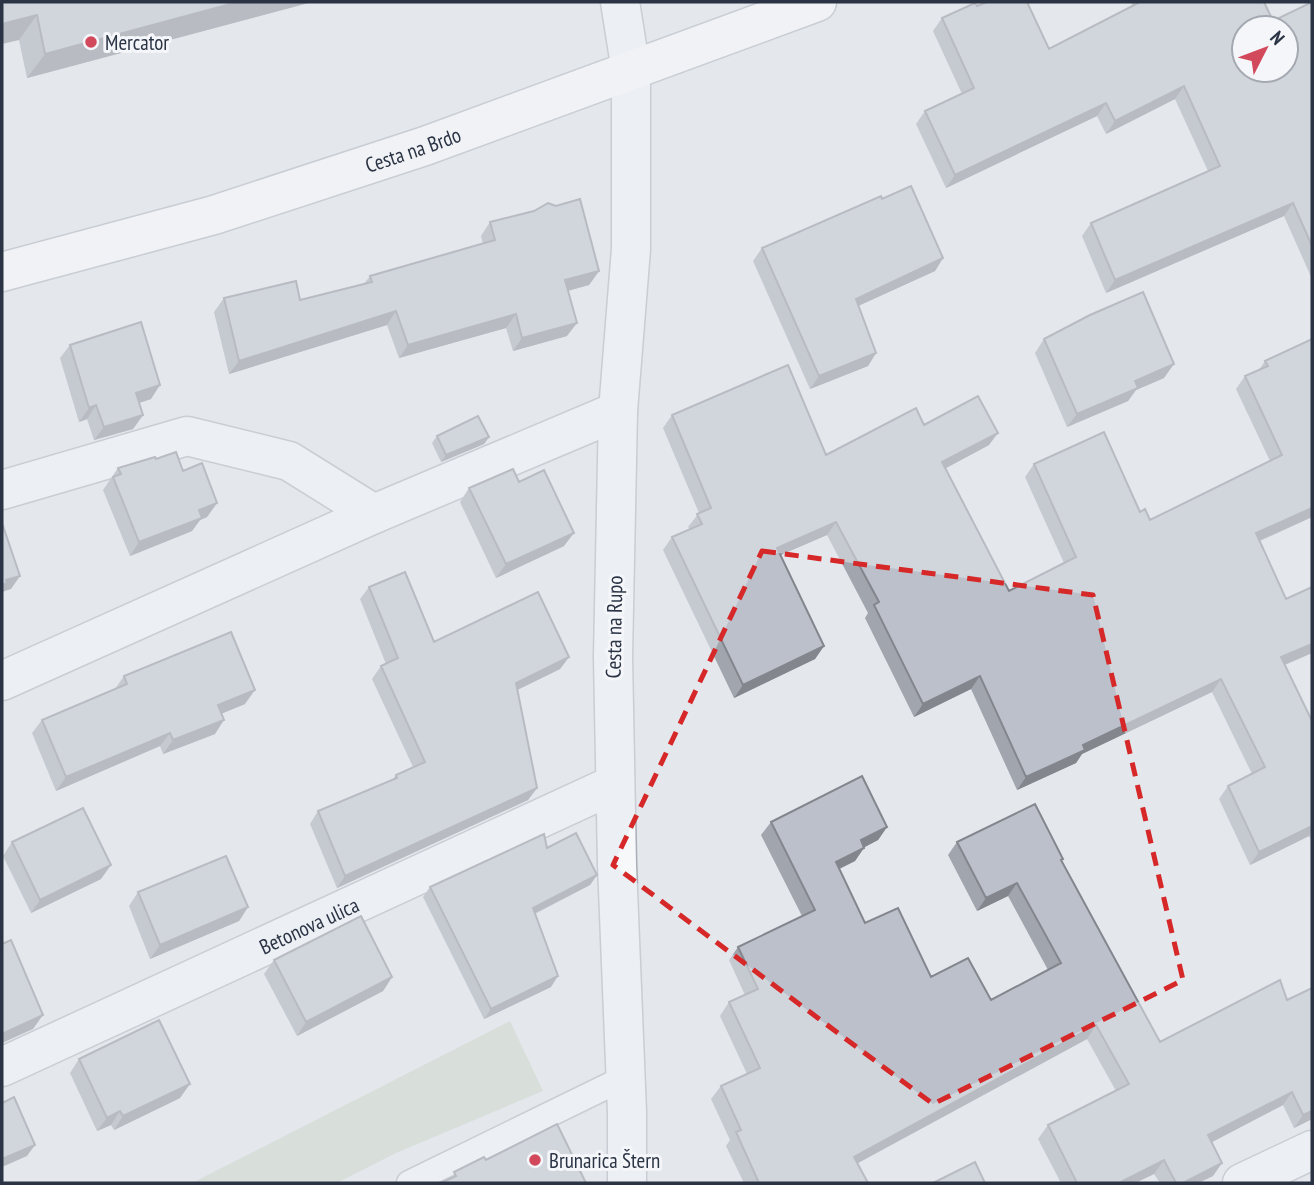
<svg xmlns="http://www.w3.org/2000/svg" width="1314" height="1185" font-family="'PT Sans Narrow',sans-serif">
  <rect width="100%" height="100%" fill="#e4e7ec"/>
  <!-- green -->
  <path fill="#c9d6c5" d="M510 1021 543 1091 396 1153 337 1183H192Z"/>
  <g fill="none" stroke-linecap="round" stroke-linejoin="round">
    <!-- lane casing -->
    <g stroke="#a9aeb7" stroke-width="27">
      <path id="lane" d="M409 1183 626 1077"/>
    </g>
    <!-- street casing -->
    <g stroke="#a9aeb7" stroke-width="41">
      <g id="street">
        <path d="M620 2 631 71V249L618 411 613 657 617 865 627 1112V1183"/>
        <path d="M2 490 187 436 289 461 374 514"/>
        <path d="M2 681 374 514 618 411"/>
        <path id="s1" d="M2 1067 615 784"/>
        <path d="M1242 1183 1312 1150"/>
      </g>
    </g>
    <!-- secondary casing -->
    <g stroke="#a9aeb7" stroke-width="41">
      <g id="secondary">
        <path id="s2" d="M2 272 214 215 425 146 817 2"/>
      </g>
    </g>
    <!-- lane -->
    <use href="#lane" stroke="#f7f8fa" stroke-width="24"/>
    <!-- street -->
    <use href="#street" stroke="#f7f8fa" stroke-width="38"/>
    <!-- secondary -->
    <use href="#secondary" stroke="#fff" stroke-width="38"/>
  </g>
  <!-- wall -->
  <path fill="#a1a5ae" d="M2 2H312L27 78 19 40Z
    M1130 2H1264L1273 21 1312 2V279L1284 216 1106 293 1082 236 1091 223 1208 171 1175 99 1106 134 1097 116 946 188 916 124 925 111 962 94 933 31 942 18 977 6 1049 49 1133 6Z
    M882 199 943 258 935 271 858 306 876 353 868 366 810 389 753 261 762 248Z
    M490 222 599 271 589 285 568 291 567 336 513 351 506 328 399 358 387 325 229 374 214 312 224 298 300 300 364 284 370 276 483 244 481 236Z
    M1044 339 1164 378 1136 390 1128 401 1067 427 1035 353Z
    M1312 339V517L1260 541 1286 599 1312 587V653L1285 665 1312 721V842L1309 836 1250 865 1219 799 1228 786 1252 774 1212 692 1082 754 1076 763 1017 790 971 689 914 717 865 618 868 613 827 535 780 555 824 646 815 659 734 698 663 550 672 537 690 529 688 527 699 513 663 428 672 415 826 455 924 425 989 445 946 468 1009 591 1064 563 1025 477 1034 464 1140 512 1150 520 1270 461 1236 389 1245 376 1259 370 1265 361Z
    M70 345 151 399 139 403 143 415 133 429 94 440 87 419 79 422 60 358Z
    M437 436 489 437 484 444 441 462 432 443Z
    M156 459 183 471 217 503 207 517 200 520 192 531 130 556 103 490 118 468Z
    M519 482 564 546 496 578 460 502 469 488Z
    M369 587 434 642 569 657 560 669 517 690 537 788 528 800 337 888 310 824 318 811 391 781 396 775 413 767 372 679 381 666 386 664 360 599Z
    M124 676 245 704 221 714 215 734 163 754 160 746 56 791 32 733 42 720 115 689Z
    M771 822 887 827 878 840 864 847 855 861 839 869 865 923 931 977 991 1000 1048 970 1008 896 977 911 948 855 957 842 1063 859 1062 861 1160 1042 1287 1000 1312 988V1119L1294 1128 1283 1105 1211 1142 1213 1176 1198 1183H1160L1154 1174 1135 1183H1061L1038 1139 1048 1125 1116 1091 1087 1039 858 1163 868 1183H744L726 1146 730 1140 711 1099 721 1086 747 1074 720 1016 729 1002 745 995 729 960 738 947 802 916 761 835Z
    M12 842 101 879 31 913 3 856Z
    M547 848 597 875 590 885 535 914 551 987 484 1019 423 897 430 887Z
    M138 892 248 907 239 921 150 959 129 906Z
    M274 960 392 977 383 991 297 1036 264 974Z
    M79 1059 180 1098 114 1130 111 1125 97 1131 70 1073Z"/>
  <!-- shaded-wall -->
  <path fill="#83868d" d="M238 2H312L27 78 45 54Z
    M37 15 19 40 2 44V24Z
    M1184 86 1175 99 1106 134 1115 121Z
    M1106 103 1097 116 946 188 955 175Z
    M1293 203 1284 216 1106 293 1115 280Z
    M943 258 935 271 847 311 856 299Z
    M599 271 589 285 555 294 565 280Z
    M396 311 387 325 229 374 239 361Z
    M516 314 506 328 399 358 408 345Z
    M577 323 567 336 513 351 522 338Z
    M876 353 868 366 810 389 819 376Z
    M1174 364 1164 378 1136 390 1128 401 1067 427 1077 414 1135 381Z
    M160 385 151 399 126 407 136 393Z
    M96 405 87 419 79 422 89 408Z
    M143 415 133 429 94 440 104 427Z
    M998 433 989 445 933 475 942 462Z
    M489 437 484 444 441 462 446 455Z
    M217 503 207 517 200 520 192 531 130 556 139 542 199 510Z
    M1312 508V517L1247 546 1256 533Z
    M836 522 827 535 767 561 777 548Z
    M574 533 564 546 496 578 506 564Z
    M20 576 11 589 2 592V585L6 580Z
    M1312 644V653L1272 670 1281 657Z
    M824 646 815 659 734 698 743 685Z
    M569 657 560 669 507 695 516 683Z
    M980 676 971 689 914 717 923 704Z
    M1221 679 1212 692 1082 754 1076 763 1017 790 1026 777 1083 745Z
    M255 690 245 704 208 719 218 705Z
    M224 720 215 734 163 754 173 740Z
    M170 733 160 746 56 791 66 777Z
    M537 788 528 800 337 888 345 876Z
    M1312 826V831L1309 836 1250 865 1259 852Z
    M887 827 878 840 852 854 861 840Z
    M864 848 855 861 827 875 836 862Z
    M111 865 101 879 31 913 40 900Z
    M597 875 590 885 525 918 533 908Z
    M1017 883 1008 896 977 911 986 898Z
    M248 907 239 921 150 959 160 945Z
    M558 976 551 987 484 1019 491 1009Z
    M392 977 383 991 297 1036 306 1022Z
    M43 1015 33 1029 2 1043V1034Z
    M1096 1025 1087 1039 845 1170 854 1157Z
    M190 1084 180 1098 114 1130 123 1116Z
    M1292 1092 1283 1105 1199 1149 1208 1135Z
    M120 1111 111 1125 97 1131 107 1118Z
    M1312 1111V1119L1294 1128 1303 1115Z
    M35 1145 27 1156 2 1167V1159Z
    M1164 1160 1154 1174 1135 1183H1119Z
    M1222 1163 1213 1176 1198 1183H1183Z"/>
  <!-- building -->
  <path fill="#bbc0ca" stroke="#83868d" stroke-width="2" fill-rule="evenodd" d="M2 2H238L45 54 37 15 2 24Z
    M987 2H1027L1049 49 1140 2H1264L1273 21 1312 2V246L1293 203 1115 280 1091 223 1220 166 1184 86 1115 121 1106 103 955 175 925 111 974 88 942 18 975 3 977 6ZM1244 28H1286V70H1244Z
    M911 186 943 258 856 299 876 353 819 376 762 248 881 196 882 199Z
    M580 199 599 271 565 280 577 323 522 338 516 314 408 345 396 311 239 361 224 298 296 281 300 300 372 282 370 276 495 240 490 222 534 211 548 203 556 206Z
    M1143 292 1174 364 1135 381 1138 388 1077 414 1044 339 1090 315Z
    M141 322 160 385 136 393 143 415 104 427 96 405 89 408 70 345Z
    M1312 339V508L1256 533 1286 599 1312 587V644L1281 657 1312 721V826L1259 852 1228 786 1265 767 1221 679 1083 745 1085 750 1026 777 980 676 923 704 874 605 879 602 836 522 777 548 824 646 743 685 672 537 702 524 697 514 711 508 672 415 788 365 826 455 916 408 924 425 978 396 998 433 942 462 1009 591 1076 557 1034 464 1104 432 1140 512 1145 509 1150 520 1282 455 1245 376 1268 366 1265 361Z
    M478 416 489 437 446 455 437 436Z
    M176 452 183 471 202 463 217 503 199 510 202 518 139 542 113 477 121 474 118 468 155 457 156 459Z
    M513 469 519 482 544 470 574 533 506 564 469 488Z
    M2 523 20 576 6 580 7 583 2 585Z
    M405 572 434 642 538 592 569 657 516 683 537 788 345 876 318 811 397 778 396 775 425 762 381 666 398 658 369 587Z
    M231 632 255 690 218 705 224 720 173 740 170 733 66 777 42 720 127 684 124 676Z
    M862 776 887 827 861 840 864 848 836 862 865 923 898 908 931 977 968 958 991 1000 1061 963 1017 883 986 898 957 842 1035 804 1063 859 1061 860 1160 1042 1280 980 1287 1000 1312 988V1111L1303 1115 1292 1092 1208 1135 1222 1163 1183 1183H1176L1164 1160 1119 1183H1077L1048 1125 1129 1084 1096 1025 854 1157 868 1183H759L736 1132 741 1130 721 1086 760 1068 729 1002 758 989 738 947 815 910 771 822Z
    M83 808 111 865 40 900 12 842Z
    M576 833 597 875 533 908 558 976 491 1009 430 887 544 834 547 848Z
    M226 856 248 907 160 945 138 892Z
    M361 916 392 977 306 1022 274 960Z
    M11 940 43 1015 2 1034V944Z
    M159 1020 190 1084 123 1116 120 1111 107 1118 79 1059Z
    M14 1097 35 1145 2 1159V1103Z
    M557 1124 586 1183H441L456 1176 454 1172 484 1157 486 1160Z
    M975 1162 985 1183H933Z"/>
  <!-- marked area -->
  <path d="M0 0H1314V1185H0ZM762 551 1093 595 1183 980 933 1104 613 865Z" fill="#e4e7ec" fill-opacity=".55" fill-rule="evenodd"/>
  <path fill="none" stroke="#d62828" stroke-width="5" stroke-dasharray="14 9" stroke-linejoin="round" d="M762 551 1093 595 1183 980 933 1104 613 865Z"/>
  <!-- markers -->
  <g fill="#d1495b" stroke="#f4f6f9" stroke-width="2.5">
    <circle cx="91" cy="42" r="7"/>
    <circle cx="535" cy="1160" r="7"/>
  </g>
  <g text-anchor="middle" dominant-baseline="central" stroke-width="6" stroke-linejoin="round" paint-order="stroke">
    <!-- poi labels -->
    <g font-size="21" fill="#2b3445" stroke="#f4f6f9" text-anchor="start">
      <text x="105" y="42">Mercator</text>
      <text x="549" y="1160">Brunarica Štern</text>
    </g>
    <!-- street labels -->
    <g font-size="21" fill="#2b3445" stroke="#f4f6f9">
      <text stroke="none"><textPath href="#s2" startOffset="429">Cesta na Brdo</textPath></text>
      <text transform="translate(614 627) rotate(-89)">Cesta na Rupo</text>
      <text stroke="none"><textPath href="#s1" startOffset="338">Betonova ulica</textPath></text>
    </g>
  </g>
  <!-- border -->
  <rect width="1314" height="1185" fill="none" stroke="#2b3445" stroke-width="7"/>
  <!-- north arrow -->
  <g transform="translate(1265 49) rotate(48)"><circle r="33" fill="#f4f6f9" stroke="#a4a8b1" stroke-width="2"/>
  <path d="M0-5L12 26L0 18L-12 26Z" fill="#d1495b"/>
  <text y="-10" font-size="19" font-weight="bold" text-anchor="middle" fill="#2b3445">N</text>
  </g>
</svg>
